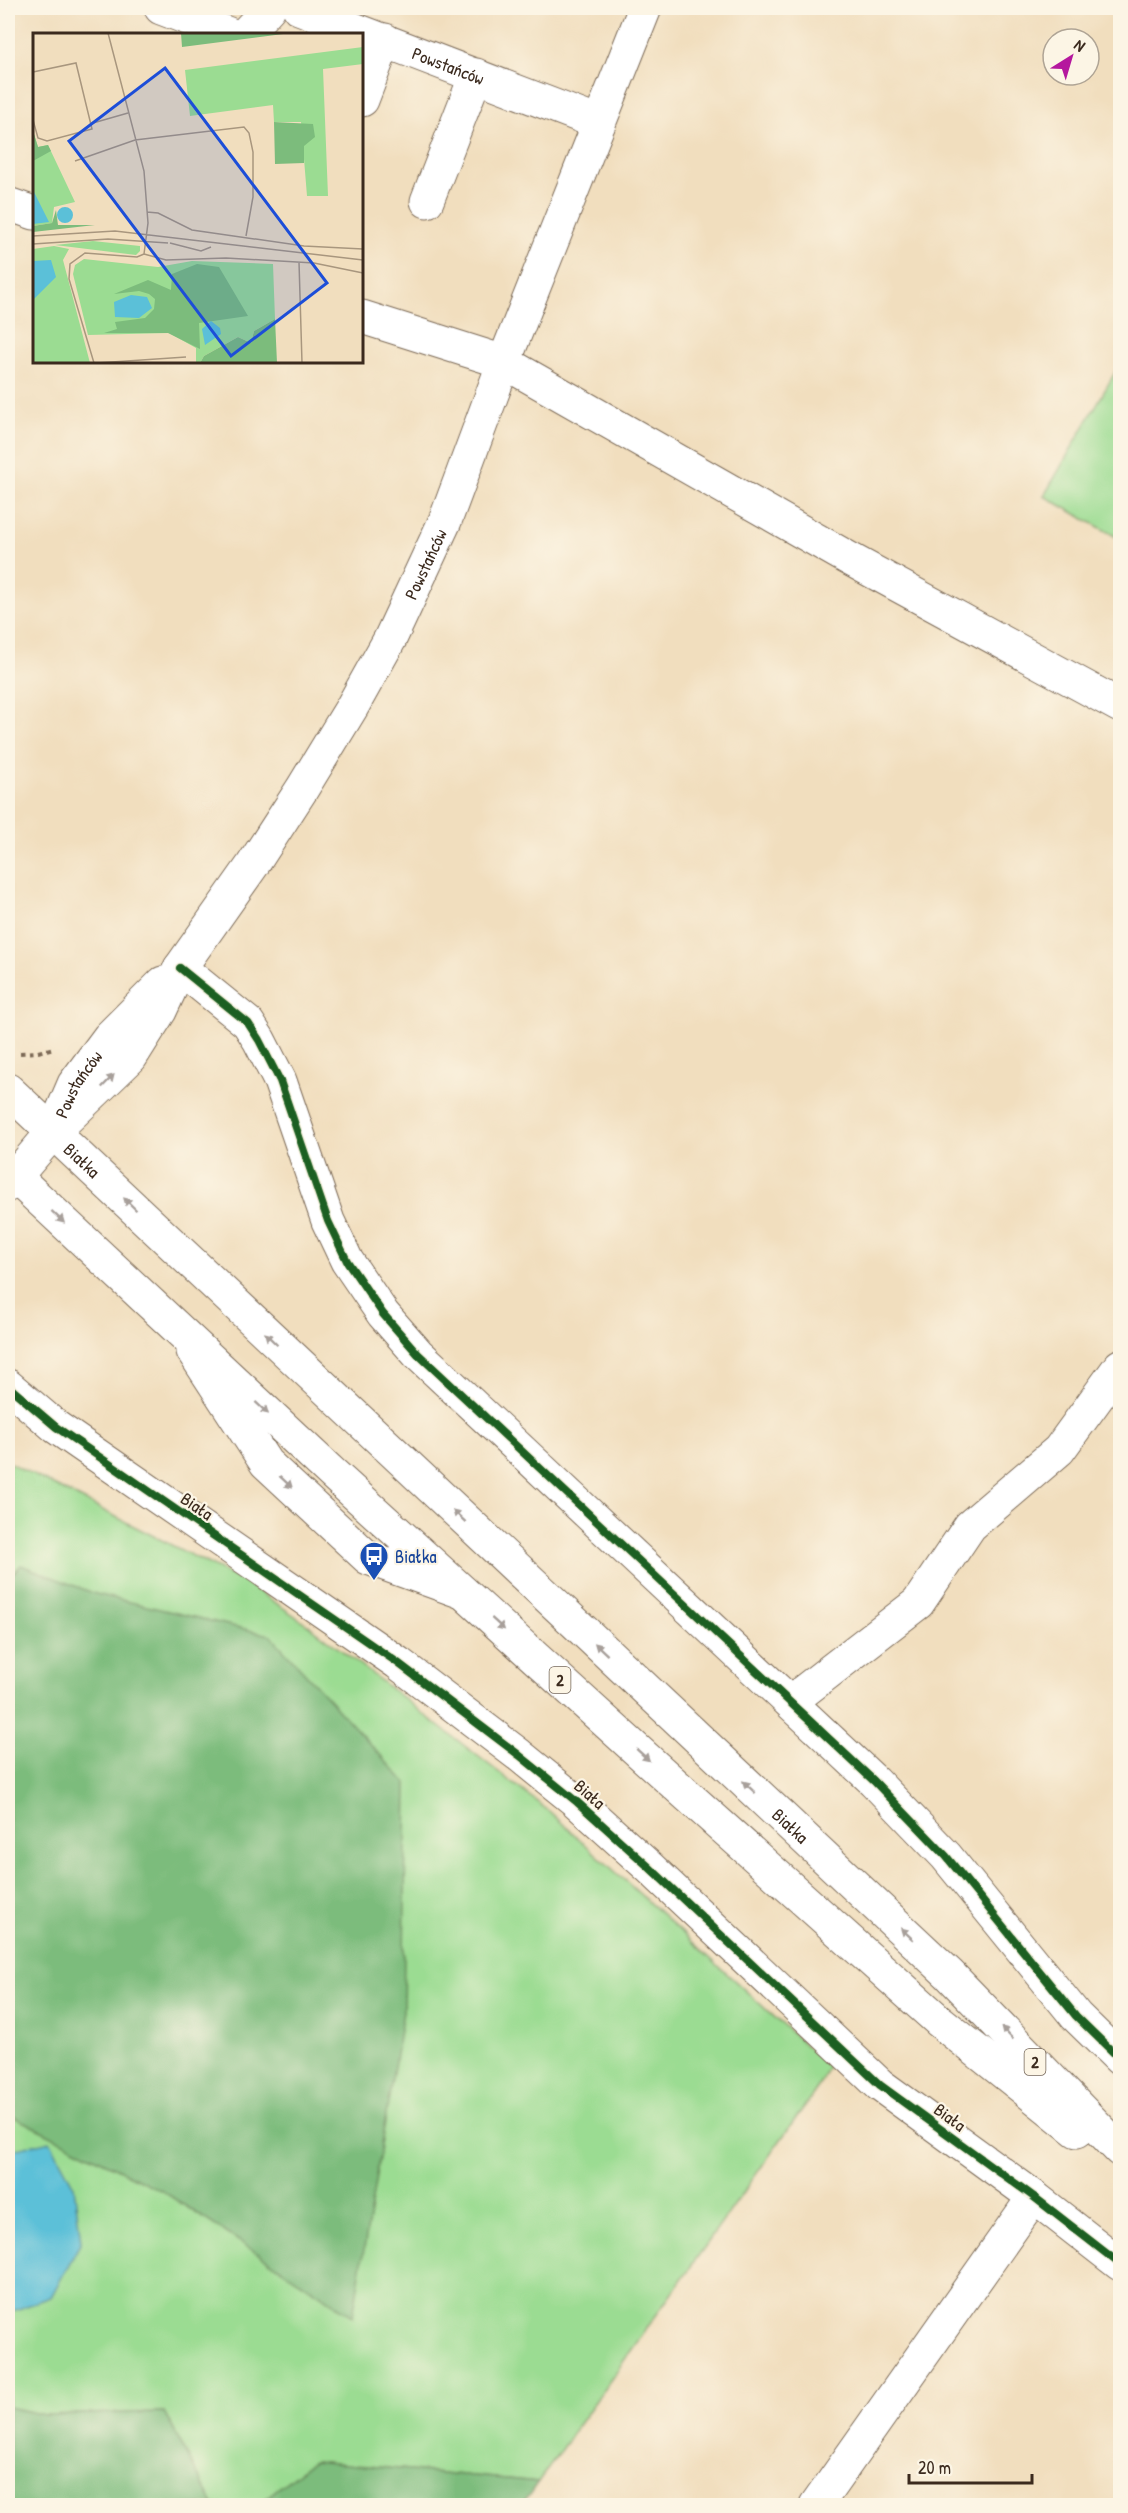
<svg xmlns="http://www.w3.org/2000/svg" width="1128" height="2513" font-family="'Patrick Hand',sans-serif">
  <rect width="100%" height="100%" fill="#fcf5e5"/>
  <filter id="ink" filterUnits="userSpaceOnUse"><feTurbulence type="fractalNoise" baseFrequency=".0167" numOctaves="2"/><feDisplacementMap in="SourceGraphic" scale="12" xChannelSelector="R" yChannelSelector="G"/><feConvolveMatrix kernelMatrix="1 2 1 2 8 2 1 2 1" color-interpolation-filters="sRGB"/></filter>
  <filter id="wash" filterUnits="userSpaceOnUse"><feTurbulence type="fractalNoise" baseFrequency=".008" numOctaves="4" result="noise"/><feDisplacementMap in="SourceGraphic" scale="24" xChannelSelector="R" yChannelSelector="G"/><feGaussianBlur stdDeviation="1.35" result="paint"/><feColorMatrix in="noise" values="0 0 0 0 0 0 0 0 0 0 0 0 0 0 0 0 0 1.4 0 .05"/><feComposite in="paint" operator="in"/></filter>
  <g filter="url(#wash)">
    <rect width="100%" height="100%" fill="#f1debe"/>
    <!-- green -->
    <path fill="#9bdc92" stroke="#6b8358" stroke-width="1.5" d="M1120 364V539L1044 496Z
      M8 1462 246 1583 310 1626 550 1812 828 2066 818 2087 538 2482 313 2461 257 2505H214L164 2412 45 2415 8 2407Z"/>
    <!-- forest -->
    <path fill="#7cbc7c" stroke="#5c734d" stroke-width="1.5" d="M21 1565 96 1594 270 1635 407 1784 403 2012 353 2316 164 2192 8 2114V1579Z
      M8 2407 45 2415 164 2412 214 2505H8Z
      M313 2461 538 2482 522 2505H257Z"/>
    <!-- water -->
    <path fill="#5bc0d8" stroke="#4b757b" stroke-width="1.5" d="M50 2141 74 2186 81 2242 51 2297 8 2313V2151Z"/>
  </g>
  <g filter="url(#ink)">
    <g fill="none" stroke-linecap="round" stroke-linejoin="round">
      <!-- minor casing -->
      <g stroke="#7b6956" stroke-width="35">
        <g id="minor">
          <path d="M161 8 229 34"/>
          <path id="s1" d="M299 8 599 123"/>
          <path d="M245 34 269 8"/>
          <path d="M362 100 385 40"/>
          <path d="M427 201 476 75"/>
          <path d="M8 204 34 213"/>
          <path d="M362 317 504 362 848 558 1120 706"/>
          <path d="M180 968 248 1023 259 1040 280 1081 328 1221 347 1261 383 1314 418 1354 874 1781 946 1856 1076 2016 1120 2059"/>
          <path id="s2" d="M59 1119 74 1084 109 1037 163 983"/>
          <path id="s3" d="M8 1185 53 1132 131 1057 160 1011 180 968 252 866 302 789 352 707 390 639 445 521 504 362 645 8"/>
          <path d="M193 1351 266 1463 368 1558 462 1592"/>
          <path d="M8 1386 56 1427 398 1663 519 1755 577 1802 649 1867 880 2085 1034 2197 1120 2264"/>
          <path d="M790 1702 918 1603 970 1526 1059 1450 1120 1366"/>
          <path d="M816 2506 1034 2197"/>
        </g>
      </g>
      <!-- highway casing -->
      <g stroke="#7b6956" stroke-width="35">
        <g id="highway">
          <path id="s4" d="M8 1090 949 1974 1120 2150"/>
          <path d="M8 1170 332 1473 649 1761 938 2020 1077 2131"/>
        </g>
      </g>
      <!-- path -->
      <path stroke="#7b6956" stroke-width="4" stroke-dasharray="4.5 4.5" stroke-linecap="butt" d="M20 1053 38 1052 54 1048"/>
      <!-- minor -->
      <use href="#minor" stroke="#fff" stroke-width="33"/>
      <!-- highway -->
      <use href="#highway" stroke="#fff" stroke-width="33"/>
      <!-- cycleway casing -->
      <g stroke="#fcf5e5" stroke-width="11">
        <path id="cycleway" d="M180 968 248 1023 259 1040 280 1081 328 1221 347 1261 383 1314 418 1354 874 1781 946 1856 1076 2016 1120 2059
          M8 1386 56 1427 398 1663 519 1755 577 1802 649 1867 880 2085 1034 2197 1120 2264"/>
      </g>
      <!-- cycleway -->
      <use href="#cycleway" stroke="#1b5e20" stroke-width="8"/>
    </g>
    <!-- one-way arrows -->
    <defs><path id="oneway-solid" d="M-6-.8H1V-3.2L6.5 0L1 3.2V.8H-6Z" transform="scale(1.5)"/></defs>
    <g fill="#a79f9a">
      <use href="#oneway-solid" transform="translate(108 1081) rotate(-46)"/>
      <use href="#oneway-solid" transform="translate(130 1204) rotate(-136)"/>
      <use href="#oneway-solid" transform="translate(58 1217) rotate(43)"/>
      <use href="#oneway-solid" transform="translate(271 1339) rotate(-136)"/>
      <use href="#oneway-solid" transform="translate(262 1408) rotate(43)"/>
      <use href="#oneway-solid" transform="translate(286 1482) rotate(43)"/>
      <use href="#oneway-solid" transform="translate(459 1516) rotate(-137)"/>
      <use href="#oneway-solid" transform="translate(498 1624) rotate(42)"/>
      <use href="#oneway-solid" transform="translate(601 1649) rotate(-137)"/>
      <use href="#oneway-solid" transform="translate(643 1755) rotate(42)"/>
      <use href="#oneway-solid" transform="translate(749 1787) rotate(-137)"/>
      <use href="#oneway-solid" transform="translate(907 1934) rotate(-137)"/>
      <use href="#oneway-solid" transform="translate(1007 2033) rotate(-134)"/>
    </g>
  </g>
  <!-- icons -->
  <defs>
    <g id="bus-pin" transform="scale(1.5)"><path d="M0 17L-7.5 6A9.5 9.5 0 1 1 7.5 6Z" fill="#1a4fb4" stroke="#fcf5e5"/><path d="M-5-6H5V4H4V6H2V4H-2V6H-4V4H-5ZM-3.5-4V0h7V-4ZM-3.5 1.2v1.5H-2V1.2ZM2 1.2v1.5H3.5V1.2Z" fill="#fff"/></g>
  </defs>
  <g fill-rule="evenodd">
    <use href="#bus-pin" x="374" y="1556"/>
  </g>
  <g text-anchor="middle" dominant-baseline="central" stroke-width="4.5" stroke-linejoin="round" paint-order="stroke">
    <!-- shield labels -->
    <g fill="#fcf5e5" stroke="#75675a" stroke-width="1.5">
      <rect x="549.5" y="1667" width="21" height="26" rx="4.5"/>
      <rect x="1024.5" y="2049" width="21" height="26" rx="4.5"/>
    </g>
    <g font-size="16" font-weight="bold" fill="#3b2a1e">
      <text x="560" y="1680">2</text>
      <text x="1035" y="2062">2</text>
    </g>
    <!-- street labels -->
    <g font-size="18" fill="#3b2a1e" stroke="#fcf5e5">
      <text stroke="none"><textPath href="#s1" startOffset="160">Powstańców</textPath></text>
      <text stroke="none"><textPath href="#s3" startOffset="753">Powstańców</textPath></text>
      <text stroke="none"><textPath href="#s2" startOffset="40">Powstańców</textPath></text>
      <text stroke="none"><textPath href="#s4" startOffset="102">Białka</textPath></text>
      <text transform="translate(197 1506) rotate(34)">Biała</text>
      <text transform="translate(590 1794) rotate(41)">Biała</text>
      <text stroke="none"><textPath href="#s4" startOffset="1074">Białka</textPath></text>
      <text transform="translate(950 2117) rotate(36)">Biała</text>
    </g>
    <!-- transit labels -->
    <g font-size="18" fill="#164399" stroke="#fcf5e5" text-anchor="start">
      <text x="395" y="1556">Białka</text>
    </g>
  </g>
  <!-- overview -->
  <g transform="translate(33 33)">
    <rect width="330" height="330" fill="#f1debe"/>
    <path d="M330 14V31L290 36 295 163H274L268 89H241L240 72 157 83 152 37ZM0 98 5 114 15 112 42 169 21 174 19 190 0 193ZM60 208 107 213V218L103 222 22 212ZM21 213 36 216 30 227 57 330H0V216ZM51 226 125 234 159 228 240 231 242 286 221 298 218 310 205 304 171 323 167 330H163V315L136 300 55 302 40 241 42 232Z" fill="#9bdc92"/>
    <path d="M148 0H258L149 14ZM241 89 280 91 282 104 271 113V130L242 131ZM0 98 5 114 15 112 18 118 0 128ZM23 177 25 192H62L0 199V193L19 190ZM164 231 186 234 215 283 166 290 167 316 135 300H71L84 296 82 289 112 285 121 276 122 266 116 261 106 258 81 261 115 247 138 257 139 241ZM242 286 244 330H167L171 323 205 304 218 310 221 298Z" fill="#7cbc7c"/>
    <path d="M0 159H1L16 189 0 191ZM24 182a8 8 0 1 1 16 0a8 8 0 1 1-16 0ZM18 227 23 244 0 267V228ZM98 262 114 264 119 275 106 285 82 284 81 269ZM178 288 187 295 188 301 172 312 169 296Z" fill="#5bc0d8"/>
    <path fill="none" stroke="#a8967e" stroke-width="1.5" d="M75 0 111 138 115 190 111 221M0 39 43 30 59 96 14 108 5 105 0 87M60 90 95 80M42 128 102 107 211 94 216 100 220 119V164L213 203M114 179 125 180 159 197 271 213 330 216M0 203 82 198 330 227M137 210 168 218 178 214M0 211 75 206 135 210M111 221 133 227 193 225 281 230 330 240M266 229 269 330M61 330 36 246 37 231 52 220 104 224 111 221M64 330 153 324"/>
    <path fill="#1d4ed8" fill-opacity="0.15" stroke="#1d4ed8" stroke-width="3" d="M132 35 294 250 198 323 36 108Z"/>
    <rect width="330" height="330" fill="none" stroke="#3b2a1e" stroke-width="3"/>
  </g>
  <!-- margin -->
  <rect width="1128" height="2513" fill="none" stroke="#fcf5e5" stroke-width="30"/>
  <!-- north arrow -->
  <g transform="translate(1071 57) rotate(37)"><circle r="28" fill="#fcf5e5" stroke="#afa495" stroke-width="1.5"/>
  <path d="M0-4.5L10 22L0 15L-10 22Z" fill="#b5179e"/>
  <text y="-9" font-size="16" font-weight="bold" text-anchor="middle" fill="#3b2a1e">N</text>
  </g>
  <!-- scale -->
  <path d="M909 2474v9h123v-9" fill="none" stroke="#3b2a1e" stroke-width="3"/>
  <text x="918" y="2474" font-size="18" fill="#3b2a1e" stroke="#fcf5e5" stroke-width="4.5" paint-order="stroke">20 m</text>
</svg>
